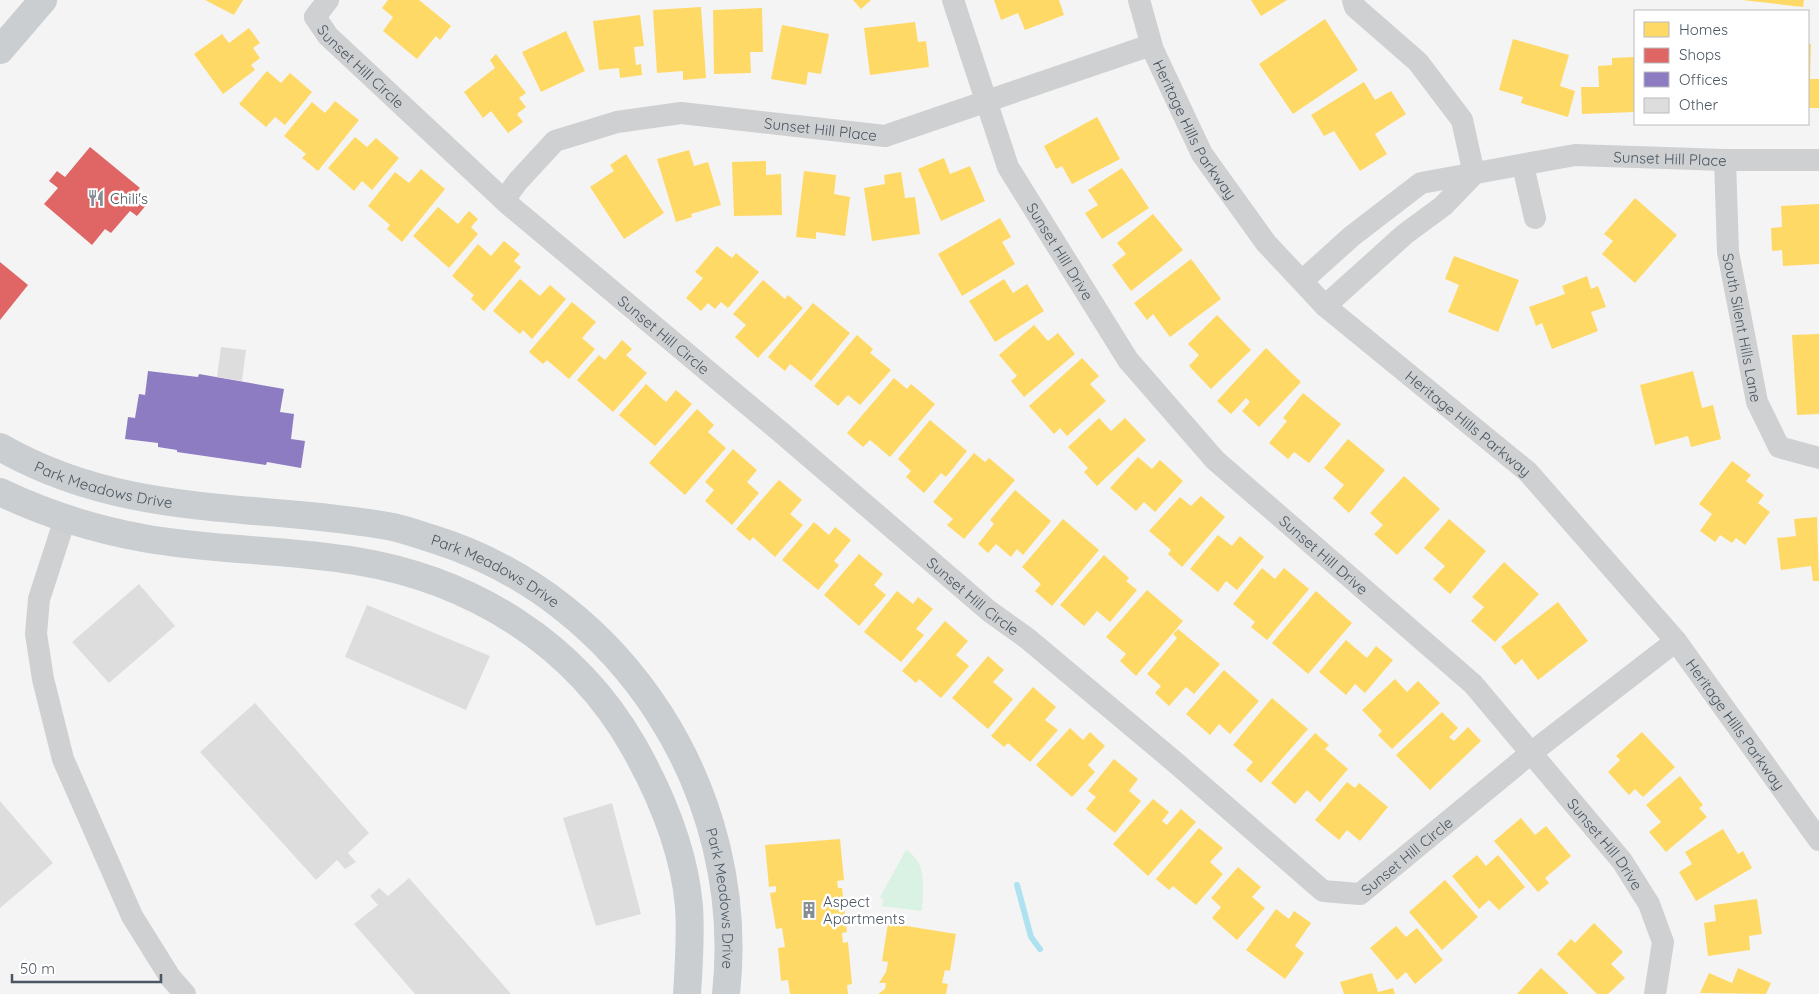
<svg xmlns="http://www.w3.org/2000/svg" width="1819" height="994" font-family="Quicksand,sans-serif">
  <rect width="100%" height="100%" fill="#f4f4f4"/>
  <!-- green -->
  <path fill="#d9f2e3" d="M906 850C928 863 923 889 922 911L881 906 884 900 880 897Z"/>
  <!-- homes -->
  <path fill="#ffd966" d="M205 0H243L234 15Z
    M388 0H419L451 26 440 40 436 36 417 59 383 31 393 17 382 8Z
    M853 0H871L861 9Z
    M994 0H1059L1064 15 1025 30 1018 13 1001 20Z
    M1251 0H1287L1261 16Z
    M1742 0H1804L1803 7Z
    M701 7 706 78 683 80V71L657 73 653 10Z
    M762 8 763 52H750L751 73 714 74 713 10Z
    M640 15 644 46 634 47 636 65 641 64 642 75 620 78 619 68 599 70 593 21Z
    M1325 19 1358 70 1293 114 1259 64Z
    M915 22 918 42 926 41 929 67 870 75 864 28Z
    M782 25 829 34 821 74 808 72 806 85 771 79Z
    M249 28 260 43 253 48 260 58 251 65 255 70 223 94 194 54 222 34 229 43Z
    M566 31 585 71 541 92 522 52Z
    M1513 39 1569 55 1560 86 1575 91 1568 117 1521 103 1523 97 1499 90Z
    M1808 44H1811L1810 79H1819V108H1808Z
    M496 54 526 93 519 98 526 107 517 114 523 122 508 133 491 111 483 118 464 92 495 68 490 60Z
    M1634 57 1635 112 1582 114 1581 87H1599L1598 66 1612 65V58Z
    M267 71 281 83 290 73 312 92 285 125 275 117 266 127 239 104Z
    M1364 82 1375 100 1391 91 1406 114 1375 134 1387 154 1360 171 1334 131 1324 136 1311 115Z
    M335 101 359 120 318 171 302 158 306 154 284 136 312 102 325 113Z
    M1097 117 1120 159 1072 184 1062 166 1056 169 1044 146Z
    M355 137 367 147 376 138 399 158 372 190 362 181 354 191 328 168Z
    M689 150 694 166 708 162 721 205 691 214 692 217 676 222 657 159Z
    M626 154 664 213 624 239 590 187 614 171 610 165Z
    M944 158 950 174 970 166 985 201 941 221 918 169Z
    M766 161V175L781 174 782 215 734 216 732 162Z
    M1122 168 1149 208 1102 239 1085 213 1098 205 1088 190Z
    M421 169 445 189 402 242 387 229 390 225 368 206 395 172 409 183Z
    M804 171 836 175 834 194 850 197 845 236 816 232V239L796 237Z
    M901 172 905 198 915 197 920 234 872 241 864 188 885 184 884 175Z
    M1635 198 1677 235 1635 283 1602 254 1613 241 1604 234Z
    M1819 204V264L1783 266 1782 250 1772 251 1771 228 1782 227 1781 206Z
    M438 207 458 224 469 211 478 219 471 227 478 234 449 268 413 236Z
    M1153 214 1183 250 1131 291 1112 265 1126 254 1117 243Z
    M1000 218 1011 237 1002 242 1015 264 962 296 938 254Z
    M504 241 520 254 514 261 521 267 484 311 471 299 474 295 452 276 478 244 491 256Z
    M717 246 732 258 736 253 759 272 728 308 721 302 715 309 708 303 701 311 686 298 703 278 695 272Z
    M1454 256 1519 280 1498 332 1448 312 1459 285 1445 279Z
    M1191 259 1221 299 1170 337 1153 314 1147 320 1134 303Z
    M1587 276 1591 289 1598 286 1606 307 1591 312 1598 331 1552 349 1542 323 1536 326 1529 307 1565 294 1562 286Z
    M520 279 540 296 550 285 566 299 532 339 523 330 520 334 493 311Z
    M1004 279 1013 293 1027 284 1044 311 995 342 969 301Z
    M763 280 785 299 788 295 803 308 758 358 735 337 746 325 733 314Z
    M572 302 596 322 582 338 595 349 569 379 547 360 543 364 529 352Z
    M813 303 850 333 811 381 790 364 785 371 768 357Z
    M1217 315 1251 350 1211 389 1189 366 1199 355 1188 344Z
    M1034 325 1048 341 1058 333 1075 354 1024 397 1011 381 1017 376 999 355Z
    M1819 334V414L1797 415 1792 335Z
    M857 335 873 349 870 353 891 370 860 405 848 395 838 406 814 386Z
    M622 340 632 349 626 355 647 373 613 412 577 380 599 355 605 360Z
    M1266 348 1301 382 1259 427 1242 411 1250 402 1246 398 1231 414 1217 401Z
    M1082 358 1099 376 1090 384 1106 401 1067 436 1060 428 1054 434 1029 406Z
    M1693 371 1702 408 1713 405 1721 439 1691 447 1688 436 1655 445 1640 385Z
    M894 378 907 389 911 384 935 404 890 457 870 440 863 447 847 433Z
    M646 384 666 402 676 390 692 404 655 446 619 415Z
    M1303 393 1341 424 1309 463 1294 452 1288 459 1269 443 1287 421 1283 418Z
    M697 409 714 425 708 432 726 448 685 495 649 463Z
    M1099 418 1111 431 1125 418 1146 440 1097 486 1084 472 1088 468 1068 447Z
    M930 420 967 451 946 477 941 473 924 493 906 477 911 471 898 459Z
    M1348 439 1385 470 1349 513 1333 498 1344 485 1324 468Z
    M733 449 757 470 747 482 759 493 732 525 705 501 714 490 705 482Z
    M974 453 985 462 989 458 1015 480 964 539 947 525 953 519 933 502Z
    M1138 457 1152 469 1160 460 1183 481 1155 512 1144 502 1136 511 1110 488Z
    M1732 461 1751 475 1746 481 1764 495 1758 503 1770 512 1745 545 1736 538 1732 543 1720 535 1715 542 1700 531 1712 514 1699 504Z
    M1404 476 1440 509 1397 555 1374 534 1383 525 1370 513Z
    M779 480 802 500 790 514 803 525 775 557 753 537 750 541 736 529Z
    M1015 490 1051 521 1023 555 1017 549 1011 557 996 544 988 553 978 544 994 524 990 520Z
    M1201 496 1225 517 1182 567 1168 554 1171 550 1149 531 1180 497 1191 506Z
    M1817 517 1819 581H1813L1811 566 1781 570 1777 538 1796 536 1794 519Z
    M1063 519 1099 550 1052 606 1035 591 1041 584 1022 567Z
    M1449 519 1486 551 1450 594 1433 579 1445 566 1424 548Z
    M814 522 829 535 835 527 851 540 834 561 839 565 818 590 782 560Z
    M1218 535 1232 546 1240 536 1264 557 1237 590 1226 581 1218 592 1190 569Z
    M859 554 883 574 874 585 886 595 859 626 824 595Z
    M1104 555 1129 578 1126 581 1137 590 1110 622 1097 611 1084 626 1060 605Z
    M1504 562 1539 594 1495 642 1471 621 1484 607 1472 597Z
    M1262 568 1275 579 1284 568 1309 589 1267 640 1251 627 1255 622 1233 604Z
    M1147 590 1183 621 1136 676 1120 661 1126 654 1106 637Z
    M897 591 913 604 918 597 933 609 916 629 924 635 901 662 864 632Z
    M1316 591 1352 623 1308 674 1272 643Z
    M1558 602 1588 641 1538 680 1522 659 1515 665 1501 647Z
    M945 621 968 641 956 655 969 666 941 698 919 679 916 683 902 671Z
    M1178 629 1220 664 1194 694 1186 687 1169 706 1155 693 1161 686 1147 674 1177 638 1173 634Z
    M1346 640 1367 658 1376 646 1393 660 1365 693 1355 684 1346 695 1319 672Z
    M988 656 1004 670 993 682 1013 699 988 729 952 698Z
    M1224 670 1259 701 1230 734 1219 724 1210 735 1186 714Z
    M1395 679 1407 692 1418 681 1440 703 1392 749 1378 735 1382 731 1362 710Z
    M1033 687 1056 707 1045 720 1058 730 1030 762 1008 743 1004 747 991 736Z
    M1272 698 1308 729 1261 783 1246 770 1253 762 1233 745Z
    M1442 712 1458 728 1449 737 1454 741 1468 727 1481 741 1430 790 1396 755Z
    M1070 728 1083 740 1090 732 1105 746 1088 765 1095 772 1072 797 1036 765Z
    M1642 732 1675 767 1643 797 1635 789 1629 795 1608 772 1620 760 1616 756Z
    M1315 733 1329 745 1325 749 1348 769 1320 802 1307 790 1295 804 1271 783Z
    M1114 759 1138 779 1129 791 1141 801 1115 833 1086 809 1096 797 1088 791Z
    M1680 776 1703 805 1699 808 1707 817 1666 852 1649 832 1661 822 1646 805Z
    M1347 782 1355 788 1359 783 1388 807 1360 841 1347 830 1339 840 1315 820Z
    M1153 799 1169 812 1162 821 1167 825 1181 809 1196 822 1148 876 1113 844Z
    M1521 818 1535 835 1546 826 1571 856 1545 878 1549 883 1538 892 1494 841Z
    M1199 828 1223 848 1210 862 1223 874 1196 905 1173 886 1169 890 1156 879Z
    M1723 829 1738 854 1743 851 1752 868 1696 901 1679 872 1692 864 1685 852Z
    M840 839 844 880 837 881 838 888H842L847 932 842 933 843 943 848 942 852 984 847 985 848 994H790L788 980 781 981 778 948 785 947 782 928 776 929 770 893 776 892V886L769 887 765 845Z
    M1477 855 1486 866 1498 855 1525 887 1499 910 1489 900 1479 909 1452 876Z
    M1238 867 1261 887 1252 897 1265 908 1237 940 1212 918 1221 907 1211 898Z
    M1445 880 1478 917 1442 950 1409 912Z
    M1757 899 1762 934 1749 936 1750 950 1708 956 1704 923 1716 921 1714 905Z
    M1276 909 1289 919 1294 911 1311 923 1295 946 1304 953 1285 979 1246 950Z
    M888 923 956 934 950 971 945 970 942 983 948 984 946 994H878L885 989 886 983H879L886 972 888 962 882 961Z
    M1594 923 1623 952 1611 964 1625 978 1608 994H1597L1557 954 1571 939 1575 943Z
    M1396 926 1406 937 1417 928 1443 960 1415 984 1406 972 1397 980 1370 948Z
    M1541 968 1569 994H1517Z
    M1738 968 1771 983 1766 994 1700 993 1709 973 1732 983Z
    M1372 973 1378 992 1393 988 1395 994H1344L1340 982Z"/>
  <!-- shops -->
  <path fill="#e06666" d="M90 147 140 188 136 192 148 203 137 216 130 211 111 233 105 229 92 245 44 204 58 188 49 181 57 171 65 177Z
    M0 262 28 285 0 320Z"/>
  <!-- offices -->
  <path fill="#8e7cc3" d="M148 371 198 377 199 374 284 389 280 412 294 414 291 439 305 441 301 468 267 462 266 465 177 452V450L158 447V443L125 439 128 417 135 418 139 394 145 395Z"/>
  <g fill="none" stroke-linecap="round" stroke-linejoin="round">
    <!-- stream -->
    <path stroke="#aee2f0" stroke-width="6" d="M1017 885 1031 937 1040 949"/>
  </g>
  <!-- building -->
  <path fill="#ddddde" d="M221 347 246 350 242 381 217 377Z
    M139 584 175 626 109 683 72 642Z
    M367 605 490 656 466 710 345 657Z
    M255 703 369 833 348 853 356 862 345 869 337 860 316 880 200 752Z
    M0 801 53 863 0 908Z
    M612 803 641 914 596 926 563 818Z
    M409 878 511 994H415L354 924 378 905 370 896 379 888 388 896Z"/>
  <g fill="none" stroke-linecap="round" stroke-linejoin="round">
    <!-- minor -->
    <g stroke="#ced0d2" stroke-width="22">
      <path id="s1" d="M328 0 315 17 328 36 508 204 783 434 989 611 1028 639 1176 763 1323 891 1360 894 1531 753 1676 641"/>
      <path id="s2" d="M953 0 1008 167 1128 360 1215 460 1473 684 1622 861 1649 904 1663 942 1655 994"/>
      <path id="s3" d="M1139 0 1153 50 1202 154 1266 243 1325 306 1528 472 1676 641 1819 840"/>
      <path d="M1353 0 1355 7 1418 62 1462 120 1474 174"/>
      <path id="s4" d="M1725 160 1728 252 1757 402 1779 447 1819 458"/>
      <path d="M1523 166 1535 218"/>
      <path id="s5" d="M504 200 518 181 555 141 617 122 681 113 885 136 1151 45"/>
      <path id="s6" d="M1302 281 1352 236 1421 183 1575 155 1725 160H1819"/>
      <path d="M1325 306 1405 234 1443 206 1474 174"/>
      <path d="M65 519 39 599 36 634 43 679 63 759 132 916 170 977 185 994"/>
    </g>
    <!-- major -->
    <g stroke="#caced1" stroke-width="28">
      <path d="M0 50 43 0"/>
      <path id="s7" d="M0 447C127 520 256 502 393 527 406 530 420 535 433 539 625 599 748 795 726 994"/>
      <path d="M0 492C46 514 93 529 143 538 214 551 286 549 356 561 472 580 575 643 634 747 661 795 684 850 689 906 691 936 689 965 687 994"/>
    </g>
  </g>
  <!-- icons -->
  <defs>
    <g id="restaurant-bare" transform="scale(1.35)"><path d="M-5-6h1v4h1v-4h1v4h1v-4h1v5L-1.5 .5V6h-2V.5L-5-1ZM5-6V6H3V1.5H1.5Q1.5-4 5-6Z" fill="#868d94" stroke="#fff" stroke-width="2.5" paint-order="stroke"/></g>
    <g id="building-bare" transform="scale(1.35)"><path d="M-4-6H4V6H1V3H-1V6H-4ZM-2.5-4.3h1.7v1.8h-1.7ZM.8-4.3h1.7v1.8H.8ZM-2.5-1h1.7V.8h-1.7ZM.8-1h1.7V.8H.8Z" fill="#868d94" stroke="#fff" stroke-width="2.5" paint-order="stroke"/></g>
  </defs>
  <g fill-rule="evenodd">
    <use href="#restaurant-bare" x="96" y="198"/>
    <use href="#building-bare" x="809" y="910"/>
  </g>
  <g text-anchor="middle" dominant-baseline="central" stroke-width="5" stroke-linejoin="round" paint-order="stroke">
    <!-- street labels -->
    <g font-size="15" fill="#4a5661" stroke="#fff">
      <text stroke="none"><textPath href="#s1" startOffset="89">Sunset Hill Circle</textPath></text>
      <text stroke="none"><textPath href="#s5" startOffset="348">Sunset Hill Place</textPath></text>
      <text stroke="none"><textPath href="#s3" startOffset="142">Heritage Hills Parkway</textPath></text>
      <text stroke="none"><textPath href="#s6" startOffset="406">Sunset Hill Place</textPath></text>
      <text stroke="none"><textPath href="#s2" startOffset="275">Sunset Hill Drive</textPath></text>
      <text stroke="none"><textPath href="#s4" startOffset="169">South Silent Hills Lane</textPath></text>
      <text stroke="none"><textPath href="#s1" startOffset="494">Sunset Hill Circle</textPath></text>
      <text stroke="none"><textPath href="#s3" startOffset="548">Heritage Hills Parkway</textPath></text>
      <text stroke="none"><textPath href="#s7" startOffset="111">Park Meadows Drive</textPath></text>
      <text stroke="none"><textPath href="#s2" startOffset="680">Sunset Hill Drive</textPath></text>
      <text stroke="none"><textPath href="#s7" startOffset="516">Park Meadows Drive</textPath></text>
      <text stroke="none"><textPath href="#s1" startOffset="899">Sunset Hill Circle</textPath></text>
      <text stroke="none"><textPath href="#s3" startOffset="952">Heritage Hills Parkway</textPath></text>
      <text stroke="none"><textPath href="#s2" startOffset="1085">Sunset Hill Drive</textPath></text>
      <text stroke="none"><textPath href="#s1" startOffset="1454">Sunset Hill Circle</textPath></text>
      <text stroke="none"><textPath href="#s7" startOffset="935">Park Meadows Drive</textPath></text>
    </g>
    <!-- poi labels -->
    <g font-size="15" fill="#4a5661" stroke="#fff" text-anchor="start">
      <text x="110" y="198">Chili's</text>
      <text x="823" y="901">Aspect<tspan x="823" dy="17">Apartments</tspan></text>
    </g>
  </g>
  <!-- legend -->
  <rect x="1634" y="10" width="175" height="115" fill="#ffffff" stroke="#b7bbc0"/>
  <rect x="1644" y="22" width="25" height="15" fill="#ffd966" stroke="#b7bbc0"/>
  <text x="1679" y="35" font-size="15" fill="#4a5661">Homes</text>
  <rect x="1644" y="48" width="25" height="15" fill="#e06666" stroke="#b7bbc0"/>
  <text x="1679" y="60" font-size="15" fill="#4a5661">Shops</text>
  <rect x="1644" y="72" width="25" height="15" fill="#8e7cc3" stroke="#b7bbc0"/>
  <text x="1679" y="85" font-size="15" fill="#4a5661">Offices</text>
  <rect x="1644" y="98" width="25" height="15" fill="#ddddde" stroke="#b7bbc0"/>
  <text x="1679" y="110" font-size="15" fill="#4a5661">Other</text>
  <!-- scale -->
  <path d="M12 974v8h149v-8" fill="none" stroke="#4a5661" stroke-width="2.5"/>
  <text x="20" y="974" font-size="15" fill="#4a5661" stroke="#ffffff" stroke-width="4" paint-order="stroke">50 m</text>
</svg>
